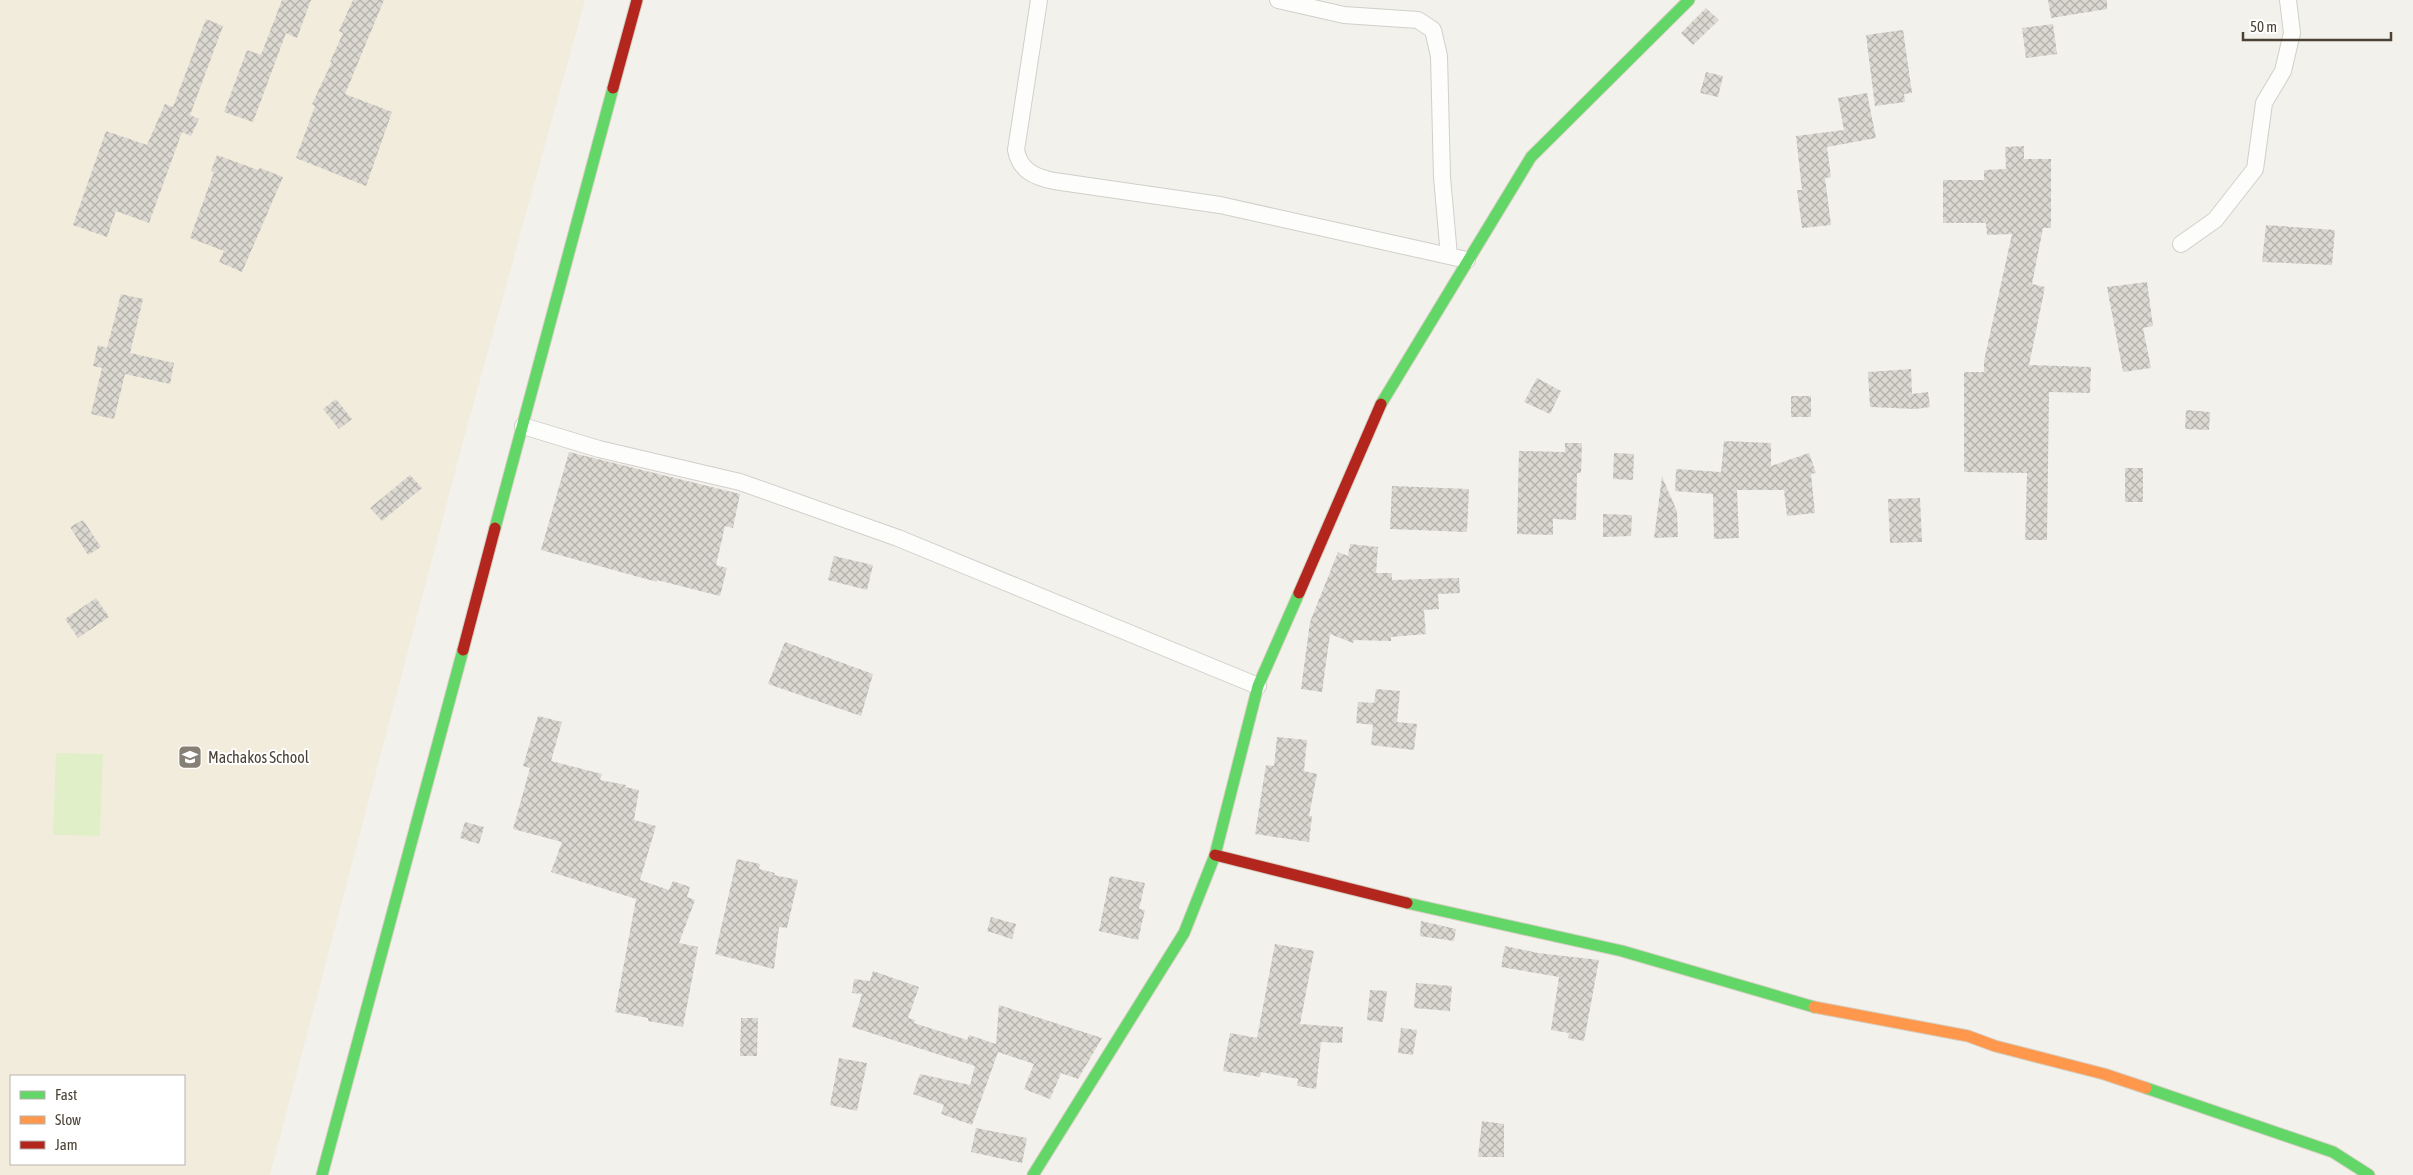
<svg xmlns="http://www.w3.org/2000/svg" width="2413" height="1175" font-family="'Asap Condensed',sans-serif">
  <defs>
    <pattern id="building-cross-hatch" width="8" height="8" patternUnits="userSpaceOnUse" patternTransform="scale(1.25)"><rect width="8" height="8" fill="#dbd8d2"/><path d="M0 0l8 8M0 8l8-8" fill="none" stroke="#b4b1ab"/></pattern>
  </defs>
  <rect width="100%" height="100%" fill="#f3f1ec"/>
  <!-- education -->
  <path fill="#f2ecdd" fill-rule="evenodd" d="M0 0H585L464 438 270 1175H0ZM11 1076H184V1164H11Z"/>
  <!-- garden -->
  <path fill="#e1efc9" d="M56 753 103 754 100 836 53 835Z"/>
  <!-- building -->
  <path fill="url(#building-cross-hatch)" d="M282 0H311L297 38 286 33 253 122 224 112 247 50 261 55Z
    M353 0H384L345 94 392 112 366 186 296 158 315 106 312 104 332 62H330L343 33 339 31Z
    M2048 0H2107V9L2051 18Z
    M1706 8 1719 20 1693 45 1681 33Z
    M206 19 223 26 190 115 199 119 191 136 182 132 149 223 116 211 107 237 73 225 106 131 147 145 165 104 173 107Z
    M2053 24 2057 54 2026 58 2022 28Z
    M1903 30 1912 93 1904 94 1905 102 1875 106 1866 35Z
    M1706 72 1723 76 1718 97 1700 93Z
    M1867 93 1876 138 1827 147 1831 177 1825 178 1831 225 1802 228 1797 190H1802L1796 136 1844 130 1838 98Z
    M2024 146V159H2051V228H2043L2032 284 2045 287 2029 365 2091 367 2090 393 2049 392 2047 540H2025L2027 473 1964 472V372H1984V361L2012 234 1987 235 1986 223H1943V180H1984V170L2006 169 2005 147Z
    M217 155 258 170 260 168 283 177 242 272 219 262 224 251 190 238 214 172 211 171Z
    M2266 225 2335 230 2332 265 2262 262Z
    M2147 282 2153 326 2143 328 2151 368 2123 372 2107 287Z
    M121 294 143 299 130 353 174 363 170 384 125 374 114 419 91 414 102 368 93 366 98 345 107 348Z
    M1911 369 1912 394 1928 392 1930 407 1916 409 1870 407 1868 372Z
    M1537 378 1561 391 1550 414 1524 402Z
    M1791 396H1811V417H1791Z
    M336 399 352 419 339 429 323 409Z
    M2186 410 2210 412 2209 430 2185 429Z
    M1724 441 1771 443V466L1809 453 1816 473 1811 474 1815 513 1787 516 1784 490H1737L1739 538 1714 539 1713 494 1675 491 1676 469 1721 472Z
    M1565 443H1582L1581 473H1577L1576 520 1553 519V535L1517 534 1519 451 1565 452Z
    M569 452 740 494 733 528 725 526 716 565 727 568 720 596 657 580V582L541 550Z
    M1614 453 1634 454 1633 480 1613 479Z
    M2125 468H2143V502H2125Z
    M410 475 422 488 382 521 370 508Z
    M1662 477 1677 511 1678 537 1654 538Z
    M1392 486 1469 489 1467 532 1390 529Z
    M1920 498 1922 542 1890 543 1888 499Z
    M1603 514 1632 515 1631 536 1603 537Z
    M83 520 101 547 88 555 70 527Z
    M1350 544 1378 547 1376 573H1392V580L1459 578 1460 593 1438 594 1439 609 1424 610 1426 634 1391 637V641L1354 640 1353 643 1330 634 1322 692 1301 689 1310 622 1338 552 1348 556Z
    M834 556 873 565 867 590 828 580Z
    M96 598 109 617 78 638 65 619Z
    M785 642 873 674 861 716 768 684Z
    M1376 689 1400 691 1397 722 1417 724 1414 750 1371 745 1373 725 1356 723 1358 702 1374 703Z
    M538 716 562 722 551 761 602 774 600 780 626 785 625 787 639 790 634 820 656 826 640 880 669 890 673 881 690 887 687 897 695 900 679 943 698 947 683 1027 648 1021V1018L615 1012 636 899 551 872 562 842 513 829 530 768 523 766Z
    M1277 737 1307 740 1304 771 1317 774 1309 816H1312L1309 842 1255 834 1266 765 1274 766Z
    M465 822 484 827 479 844 460 838Z
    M737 859 760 864 759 869 775 873 774 875 798 880 787 928 779 927 774 969 715 954Z
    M1110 876 1145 883 1139 909 1145 910 1138 940 1099 931Z
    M991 917 1016 924 1012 939 987 931Z
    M1421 921 1456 929 1454 941 1420 936Z
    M1275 944 1314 951 1300 1024 1343 1027 1342 1043 1321 1042 1316 1089 1297 1086 1298 1079 1261 1072 1260 1077 1223 1071 1230 1033 1257 1038Z
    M1505 946 1538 953 1599 960 1584 1041 1568 1038 1569 1033 1551 1030 1559 977 1501 967Z
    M873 971 919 987 908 1018 915 1020 914 1023 967 1040 969 1035 996 1044 999 1005 1102 1038 1078 1079 1061 1073 1050 1099 1024 1089 1034 1064 998 1052 972 1125 941 1114 944 1105 913 1094 920 1074 970 1085 975 1066 852 1027 862 994 852 993 854 979 870 981Z
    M1416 983 1452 986 1450 1011 1414 1008Z
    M1370 990 1387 991 1383 1022 1367 1020Z
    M741 1018H758L757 1056H740Z
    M1401 1028 1417 1030 1413 1055 1398 1053Z
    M839 1058 867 1063 857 1111 830 1105Z
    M1482 1121 1504 1124V1157H1478Z
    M976 1128 1027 1138 1022 1163 971 1152Z"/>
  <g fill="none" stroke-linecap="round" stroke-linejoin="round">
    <!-- street casing -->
    <g stroke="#d1cfc9" stroke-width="18">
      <path id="street" d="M1039 0 1016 150C1020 171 1035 177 1054 181L1220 205 1467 260
        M1278 0 1344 15 1418 20 1433 30 1439 56 1442 177 1449 256
        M2181 244 2215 220 2255 169 2264 103 2283 71 2292 33 2288 0
        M523 426 599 449 740 482 898 538 1258 686"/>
    </g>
    <!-- fast casing -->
    <g stroke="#d5d0c3" stroke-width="13">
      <path id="fast" d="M1381 404 1531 157 1689 0
        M495 528 613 88
        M1407 903 1622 951 1814 1007
        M2146 1088 2333 1152 2369 1175
        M322 1175 463 650
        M1033 1175 1184 933 1215 855 1258 686 1299 593"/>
    </g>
    <!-- slow casing -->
    <g stroke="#d5d0c3" stroke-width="13">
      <path id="slow" d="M1814 1007 1968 1036 1995 1046 2104 1074 2146 1088"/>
    </g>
    <!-- jam casing -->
    <g stroke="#d5d0c3" stroke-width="13">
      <path id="jam" d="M613 88 637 0
        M1299 593 1381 404
        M463 650 495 528
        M1215 855 1407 903"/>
    </g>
    <!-- street -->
    <use href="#street" stroke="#fdfdfc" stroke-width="16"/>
    <!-- fast -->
    <use href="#fast" stroke="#63d668" stroke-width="11"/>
    <!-- slow -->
    <use href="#slow" stroke="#ff974d" stroke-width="11"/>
    <!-- jam -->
    <use href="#jam" stroke="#b3261e" stroke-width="11"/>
  </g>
  <!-- icons -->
  <defs>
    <g id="school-square" transform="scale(1.25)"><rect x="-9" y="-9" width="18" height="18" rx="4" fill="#867f76" stroke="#fff"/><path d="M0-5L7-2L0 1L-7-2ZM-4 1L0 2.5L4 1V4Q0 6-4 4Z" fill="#fff"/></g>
  </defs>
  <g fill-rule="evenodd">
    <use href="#school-square" x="190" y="757"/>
  </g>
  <g text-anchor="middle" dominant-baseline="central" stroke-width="4" stroke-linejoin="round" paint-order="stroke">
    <!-- poi labels -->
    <g font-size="16" fill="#4b4236" stroke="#fff" text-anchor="start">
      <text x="208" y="757">Machakos School</text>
    </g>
  </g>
  <!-- legend -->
  <rect x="10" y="1075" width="175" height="90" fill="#ffffff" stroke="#b7b3af"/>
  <rect x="20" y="1091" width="25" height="8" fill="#63d668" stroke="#b7b3af"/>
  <text x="55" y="1100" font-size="15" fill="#4b4236">Fast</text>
  <rect x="20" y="1116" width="25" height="8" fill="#ff974d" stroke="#b7b3af"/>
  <text x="55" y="1125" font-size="15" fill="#4b4236">Slow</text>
  <rect x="20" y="1141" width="25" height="8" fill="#b3261e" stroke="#b7b3af"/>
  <text x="55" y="1150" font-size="15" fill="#4b4236">Jam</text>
  <!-- scale -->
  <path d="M2243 32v8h148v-8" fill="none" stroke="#4b4236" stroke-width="2.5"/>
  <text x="2250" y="32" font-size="15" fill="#4b4236" stroke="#ffffff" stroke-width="4" paint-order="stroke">50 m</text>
</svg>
